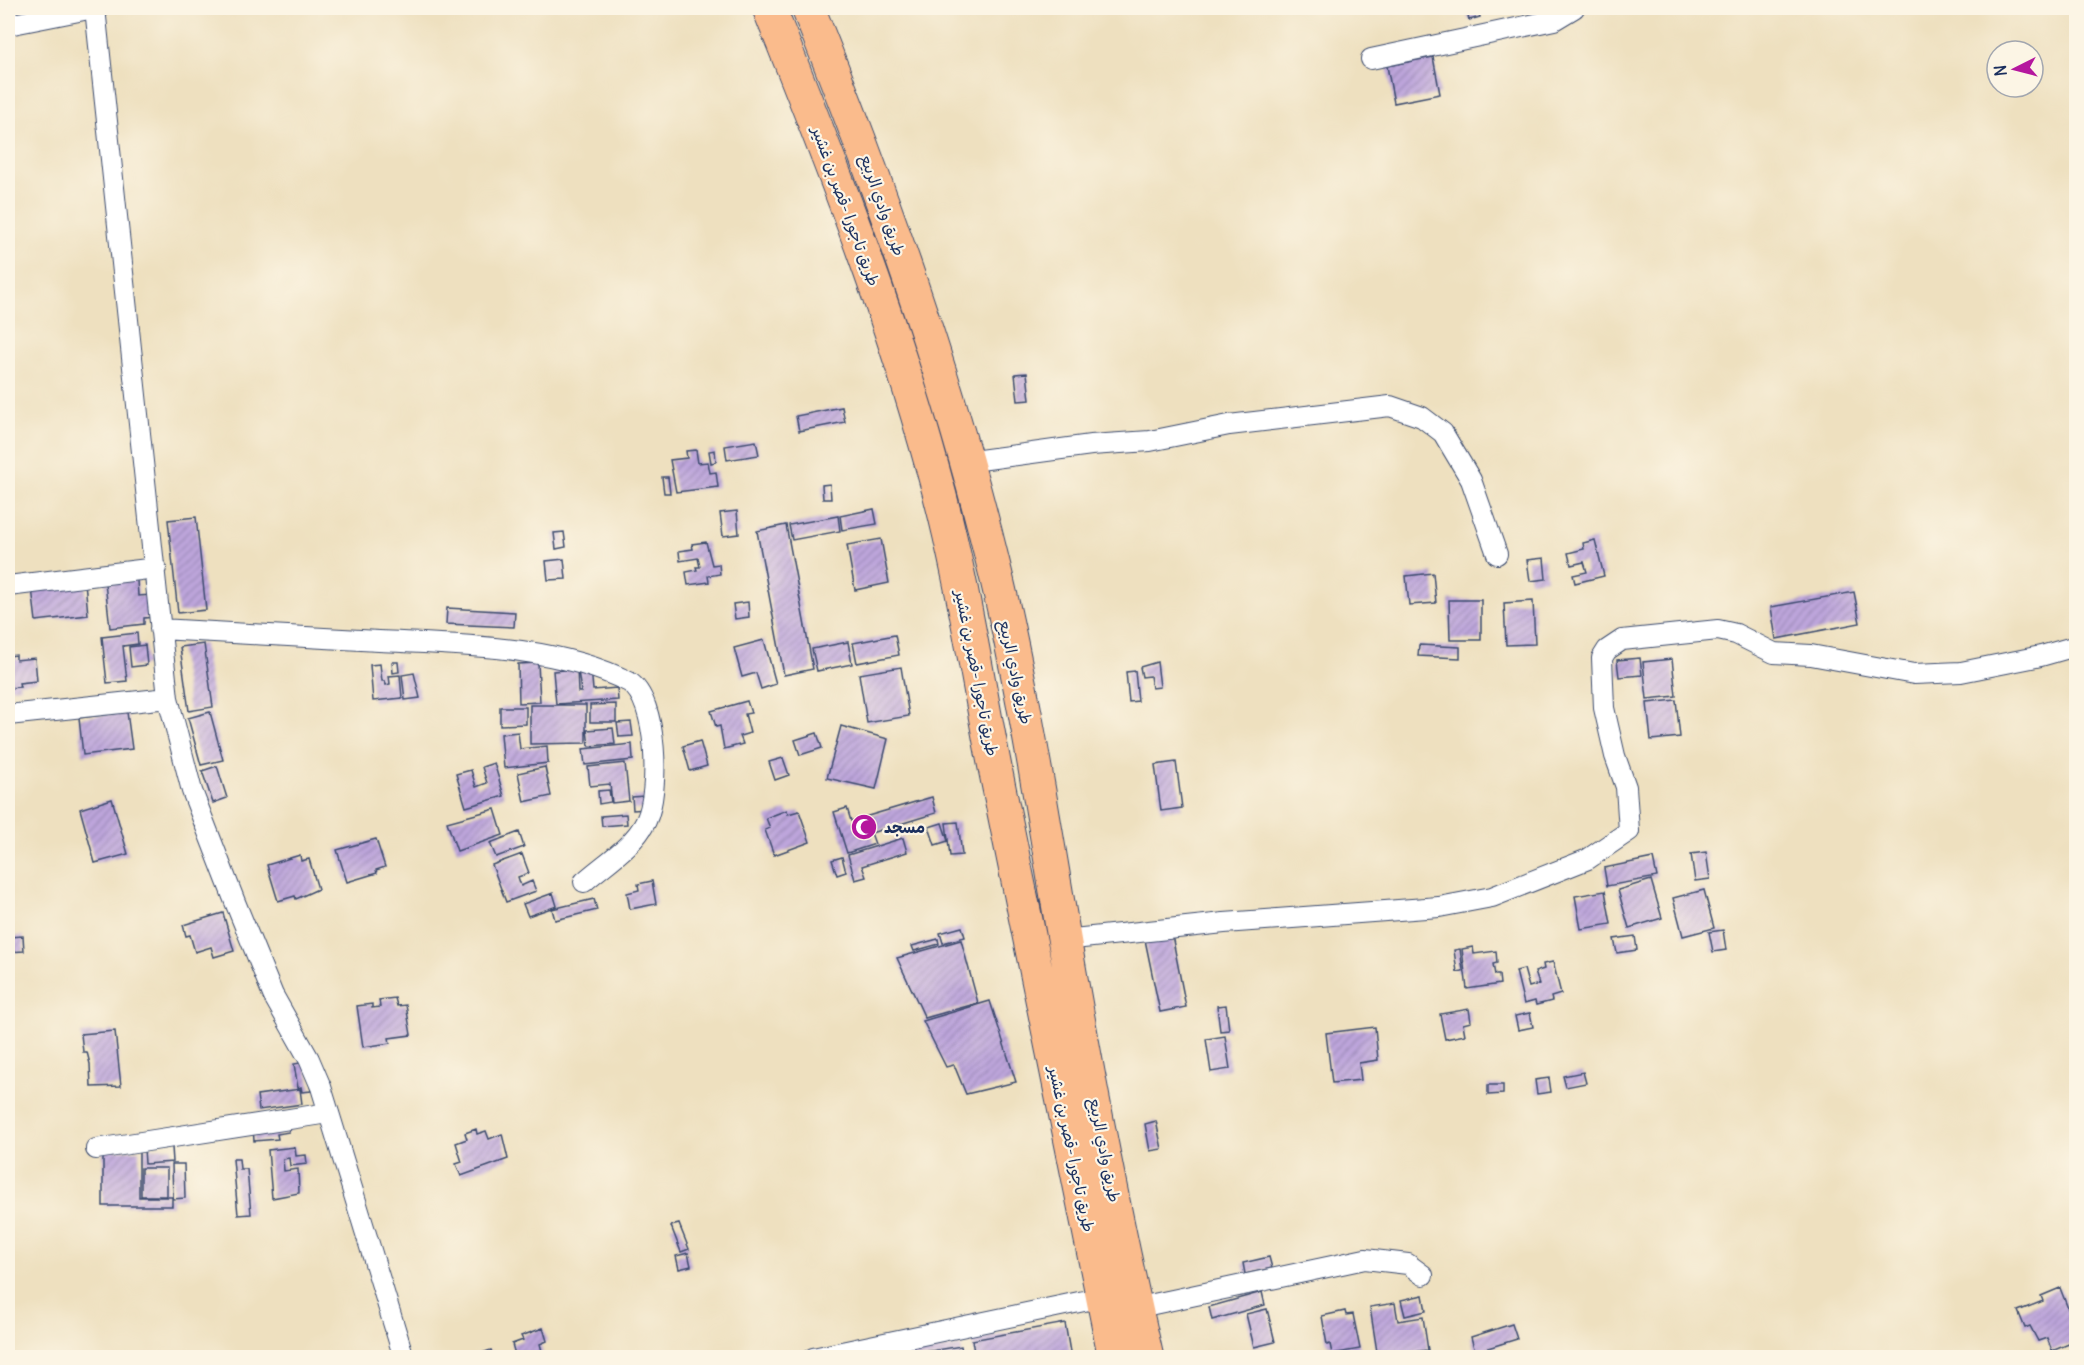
<svg xmlns="http://www.w3.org/2000/svg" width="2084" height="1365" font-family="Delius,'Playpen Sans Arabic',sans-serif">
  <defs>
    <pattern id="building-hatch" width="6" height="6" patternUnits="userSpaceOnUse" patternTransform="scale(1.5)"><rect width="6" height="6" fill="#bea6dc"/><path d="M-1 1l2-2M0 6l6-6M5 7l2-2" fill="none" stroke="#9a88b6"/></pattern>
  </defs>
  <rect width="100%" height="100%" fill="#fcf5e5"/>
  <filter id="ink" filterUnits="userSpaceOnUse"><feTurbulence type="fractalNoise" baseFrequency=".0167" numOctaves="2"/><feDisplacementMap in="SourceGraphic" scale="12" xChannelSelector="R" yChannelSelector="G"/><feConvolveMatrix kernelMatrix="1 2 1 2 8 2 1 2 1" color-interpolation-filters="sRGB"/></filter>
  <filter id="wash" filterUnits="userSpaceOnUse"><feTurbulence type="fractalNoise" baseFrequency=".008" numOctaves="4" result="noise"/><feDisplacementMap in="SourceGraphic" scale="24" xChannelSelector="R" yChannelSelector="G"/><feGaussianBlur stdDeviation="1.35" result="paint"/><feColorMatrix in="noise" values="0 0 0 0 0 0 0 0 0 0 0 0 0 0 0 0 0 1.4 0 .05"/><feComposite in="paint" operator="in"/></filter>
  <g filter="url(#wash)">
    <rect width="100%" height="100%" fill="#eee0bf"/>
    <g id="blocks">
      <!-- building -->
      <path fill="url(#building-hatch)" d="M1466 8H1478L1480 17 1469 20Z
        M1433 57 1440 94 1394 103 1387 66Z
        M1027 373 1030 400 1018 401 1015 374Z
        M842 407 845 422 799 431 796 416Z
        M756 441 759 455 727 460 725 446Z
        M696 450 698 463 708 462 710 473 716 472 718 487 676 492 670 460 687 458 686 451Z
        M715 450 716 462 711 463 709 451Z
        M662 477H668L670 493H664Z
        M830 484 831 499H823L822 485Z
        M874 509 877 524 842 530 840 516Z
        M737 511 739 534 723 536 720 513Z
        M838 516 840 531 792 540 789 525Z
        M196 517 206 610 178 613 168 520Z
        M786 525 813 669 784 675 757 531Z
        M564 532 566 547 556 549 554 533Z
        M881 539 889 583 855 590 847 545Z
        M1595 540 1604 576 1575 583 1573 575 1587 572 1584 562 1571 565 1568 553 1584 549 1583 543Z
        M706 542 712 565 719 564 720 574 708 576 709 582 688 585 686 572 697 570 696 567H700L698 558 680 561 679 551 693 549 692 544Z
        M1544 558 1546 579 1530 581 1527 560Z
        M564 559 566 579 548 580 546 561Z
        M1433 573 1436 603 1409 605 1406 576Z
        M137 580 138 596 152 595 155 617 144 618V624L110 628 105 583Z
        M85 582 88 615 36 621 32 588Z
        M1854 592 1860 623 1776 639 1771 607Z
        M1449 600H1481V640H1450Z
        M1533 601 1535 644 1506 645 1504 603Z
        M748 602 749 617 735 619 733 604Z
        M447 608 515 612 514 627 446 624Z
        M137 633 138 644 123 646 127 681 107 683 102 637Z
        M895 635 899 655 857 663 853 643Z
        M764 640 776 684 761 689 756 673 742 677 734 648Z
        M848 642 852 664 817 671 812 649Z
        M204 644 213 707 189 711 180 647Z
        M145 645 147 665 131 667 129 647Z
        M1419 645 1460 647V658L1418 656Z
        M16 655V660L35 658 37 681 19 683 20 687 8 688V656Z
        M1640 658 1642 675 1619 677 1617 660Z
        M1672 659 1676 696 1647 699 1643 662Z
        M392 662H398L399 672 393 673Z
        M1157 662 1160 687 1152 688 1150 676 1142 677 1140 667Z
        M538 663 540 702 519 703 518 664Z
        M380 664 382 681H385L386 685 390 684 389 676 400 675 402 698 373 701 370 665Z
        M901 667 909 716 867 723 859 674Z
        M591 668 593 690 617 688 618 700 556 704 553 671 577 669 578 692H581L578 670Z
        M1135 671 1138 701 1129 702 1126 672Z
        M414 673 420 698 405 700 402 675Z
        M1676 700 1680 737 1651 740 1647 703Z
        M747 701 751 713 745 714 750 733 740 736 743 744 724 749 720 726 716 727 711 711Z
        M616 704V722H590V705Z
        M530 705H586V743L530 744Z
        M500 707H526V724L500 725Z
        M127 712 132 749 83 755 79 718Z
        M210 712 223 760 201 765 188 718Z
        M631 722 633 736 619 737 617 723Z
        M841 726 888 739 876 789 827 778Z
        M613 728 615 744 589 746 587 730Z
        M518 732 520 749 547 746 548 763 504 768 501 734Z
        M817 733 822 748 800 755 795 740Z
        M700 741 707 766 690 771 683 746Z
        M632 744 633 760 585 765 583 749Z
        M783 758 789 775 775 780 769 762Z
        M1176 762 1182 808 1161 811 1155 765Z
        M494 763 504 796 466 807 456 774 471 770 476 787 487 783 482 767Z
        M625 763 629 801 612 803 610 784 590 786 588 767Z
        M217 766 227 798 213 803 202 771Z
        M545 767 551 796 524 802 518 773Z
        M609 790 611 802 599 804 598 791Z
        M644 796 646 809 633 810 632 797Z
        M932 797 936 813 871 833 875 844 847 853 834 812 847 808 851 821Z
        M112 799 128 854 95 863 80 809Z
        M495 809 503 835 457 851 447 822Z
        M787 810 788 814 799 811 810 842 774 855 765 830 770 828 766 818Z
        M626 814 627 824 602 826 601 816Z
        M958 822 962 855 950 856 946 823Z
        M942 823 948 841 935 845 929 827Z
        M519 832 524 847 496 857 490 843Z
        M903 838 907 852 862 866 866 877 855 880 848 855Z
        M376 839 385 867 376 870 377 873 347 882 337 850Z
        M1706 852 1710 879 1695 881 1691 854Z
        M522 854 529 873 518 877 521 886 532 881 536 891 506 902 492 865Z
        M300 855 301 861 309 859 318 889 296 899 295 896 278 901 267 865Z
        M842 857 846 872 837 875 832 860Z
        M1653 858 1657 877 1607 886 1604 868Z
        M1651 880 1662 918 1629 928 1618 890Z
        M652 881 656 904 630 909 627 893 639 890 638 884Z
        M1704 890 1714 928 1683 936 1673 898Z
        M1605 891 1611 924 1581 929 1575 896Z
        M553 893 557 906 528 916 523 904Z
        M594 899 597 910 555 920 552 909Z
        M223 913 234 951 214 957 211 947 195 952 190 935 186 936 183 925Z
        M962 927 965 937 943 943 940 933Z
        M1171 930 1186 1007 1160 1012 1144 935Z
        M1723 930 1726 950 1713 952 1709 932Z
        M23 936 24 951 8 952V937Z
        M1635 936 1637 950 1617 953 1614 939Z
        M938 939 939 944 914 951 912 946Z
        M961 940 978 1003 925 1018 897 958Z
        M1473 947 1474 954 1496 951 1497 963 1493 964 1495 975H1499L1500 984 1467 989 1462 949Z
        M1460 949 1463 971 1457 972 1454 950Z
        M1553 962 1561 994 1551 997 1552 1001 1536 1005 1535 1001 1524 1004 1516 971 1524 969 1529 987 1539 984 1535 972 1544 969 1543 964Z
        M395 998 397 1006 406 1005 411 1035 389 1038 390 1043 363 1047 357 1006 372 1004V1008L380 1007 379 1000Z
        M990 1001 1016 1082 966 1094 954 1065 946 1067 923 1021Z
        M1226 1005 1229 1030 1220 1031 1217 1006Z
        M1469 1009 1471 1022 1463 1024 1465 1035 1445 1039 1440 1014Z
        M1530 1013 1533 1027 1518 1030 1515 1016Z
        M1375 1027 1378 1060 1359 1063 1361 1080 1332 1083 1326 1033Z
        M115 1031 121 1086 91 1087 90 1064 87 1052H83L81 1034Z
        M1225 1036 1230 1069 1211 1072 1206 1039Z
        M306 1062 311 1091 302 1092 301 1087 298 1088 294 1064Z
        M1583 1072 1586 1083 1566 1087 1563 1076Z
        M1549 1078 1551 1092 1537 1094 1535 1080Z
        M1488 1085H1503V1094L1488 1095Z
        M300 1089 302 1104 259 1110 257 1095Z
        M1156 1121 1162 1149 1150 1151 1145 1124Z
        M288 1125 289 1132 277 1134 278 1139 254 1141 253 1128Z
        M476 1129 477 1134 486 1131 489 1139 502 1134 508 1159 461 1176 456 1164 462 1162 456 1143 467 1139 465 1133Z
        M172 1147 173 1162 145 1164 144 1148Z
        M295 1147 296 1156 306 1155 307 1164 290 1166 289 1158 283 1159 284 1171 298 1169 299 1193 272 1198 268 1150Z
        M103 1150H139V1197H172V1206H103Z
        M233 1159H239L240 1169H247L251 1214 238 1215Z
        M172 1164H184L185 1198 173 1199Z
        M141 1168H167V1196H141Z
        M679 1224 689 1249 681 1252 671 1226Z
        M688 1253 691 1266 679 1269 676 1256Z
        M1269 1257 1272 1268 1245 1274 1243 1263Z
        M2060 1288 2076 1329V1341L2052 1351 2047 1338 2038 1341 2030 1326 2025 1328 2018 1311 2043 1301 2041 1296Z
        M1262 1292 1265 1305 1212 1320 1209 1307Z
        M1423 1295 1426 1311 1405 1316 1401 1300Z
        M1395 1303 1398 1321 1423 1317 1428 1350 1413 1352 1414 1358H1378L1370 1307Z
        M1267 1309 1275 1342 1254 1347 1246 1314Z
        M1345 1311 1346 1315 1353 1314 1360 1349 1332 1354 1330 1344 1327 1345 1322 1316Z
        M1065 1323 1071 1358H975L972 1340Z
        M1512 1324 1517 1339 1475 1352 1471 1337Z
        M543 1328 547 1341 540 1344 544 1358H516L512 1344 523 1340 521 1336Z
        M961 1346 963 1358H901V1356Z
        M491 1350 494 1358H470V1357Z"/>
    </g>
  </g>
  <g filter="url(#ink)">
    <use href="#blocks" fill-opacity="0" stroke="#3b4a6d" stroke-width="1.5"/>
    <g fill="none" stroke-linecap="round" stroke-linejoin="round">
      <!-- street casing -->
      <g stroke="#3b4a6d" stroke-width="22">
        <path id="street" d="M95 8 168 698 192 791 235 902 273 995 309 1059 321 1087 404 1358
          M8 25 94 8
          M1371 59 1554 20 1574 8
          M965 462 1091 445 1150 441 1229 425 1390 406 1422 417 1443 433 1471 480 1497 554
          M8 586 156 568
          M160 629C233 633 306 637 379 641 459 645 556 645 629 682 658 700 660 792 646 821 634 846 604 864 584 882
          M8 715 168 698
          M1064 940 1224 923 1439 907 1492 897 1588 859 1629 831 1626 787 1615 756 1604 708 1602 658 1607 650 1622 640 1718 630 1736 634 1774 653 1811 655 1914 674 1961 672 2041 656 2076 646
          M96 1149 328 1113
          M1135 1308 1365 1259 1408 1264 1423 1275
          M813 1358 1103 1297"/>
      </g>
      <!-- highway casing -->
      <g stroke="#3b4a6d" stroke-width="35">
        <path id="highway" d="M769 8C830 160 890 312 933 470 961 569 976 672 996 773 1036 968 1075 1163 1115 1358
          M808 8C880 187 946 371 992 559 1023 684 1042 811 1064 938 1088 1078 1115 1219 1147 1358"/>
      </g>
      <!-- street -->
      <use href="#street" stroke="#fff" stroke-width="20"/>
      <!-- highway -->
      <use href="#highway" stroke="#fabb8c" stroke-width="33"/>
    </g>
  </g>
  <!-- icons -->
  <defs>
    <g id="mosque-disc" transform="scale(1.35)"><circle r="9.5" fill="#b5179e" stroke="#fcf5e5"/><path d="M3.5-4.9A6 6 0 1 0 3.5 4.9A5 5 0 1 1 3.5-4.9Z" fill="#fff"/></g>
  </defs>
  <g fill-rule="evenodd">
    <use href="#mosque-disc" x="864" y="827"/>
  </g>
  <g text-anchor="middle" dominant-baseline="central" stroke-width="4.5" stroke-linejoin="round" paint-order="stroke">
    <!-- street labels -->
    <g font-size="16" fill="#1b2f5e" stroke="#fcf5e5">
      <text transform="translate(883 205) rotate(71)">طريق وادي الربيع</text>
      <text transform="translate(846 206) rotate(70)">طريق تاجورا -قصر بن غشير</text>
      <text transform="translate(1016 672) rotate(78)">طريق وادي الربيع</text>
      <text transform="translate(977 673) rotate(79)">طريق تاجورا -قصر بن غشير</text>
      <text transform="translate(1072 1149) rotate(78)">طريق تاجورا -قصر بن غشير</text>
      <text transform="translate(1105 1150) rotate(79)">طريق وادي الربيع</text>
    </g>
    <!-- poi labels -->
    <g font-size="16" font-weight="bold" fill="#1b2f5e" stroke="#fcf5e5" text-anchor="start">
      <text x="884" y="827">مسجد</text>
    </g>
  </g>
  <!-- margin -->
  <rect width="2084" height="1365" fill="none" stroke="#fcf5e5" stroke-width="30"/>
  <!-- north arrow -->
  <g transform="translate(2015 69) rotate(264)"><circle r="28" fill="#fcf5e5" stroke="#a2a6af" stroke-width="1.5"/>
  <path d="M0-4.5L10 22L0 15L-10 22Z" fill="#b5179e"/>
  <text y="-9" font-size="16" font-weight="bold" text-anchor="middle" fill="#1b2f5e">N</text>
  </g>
</svg>
